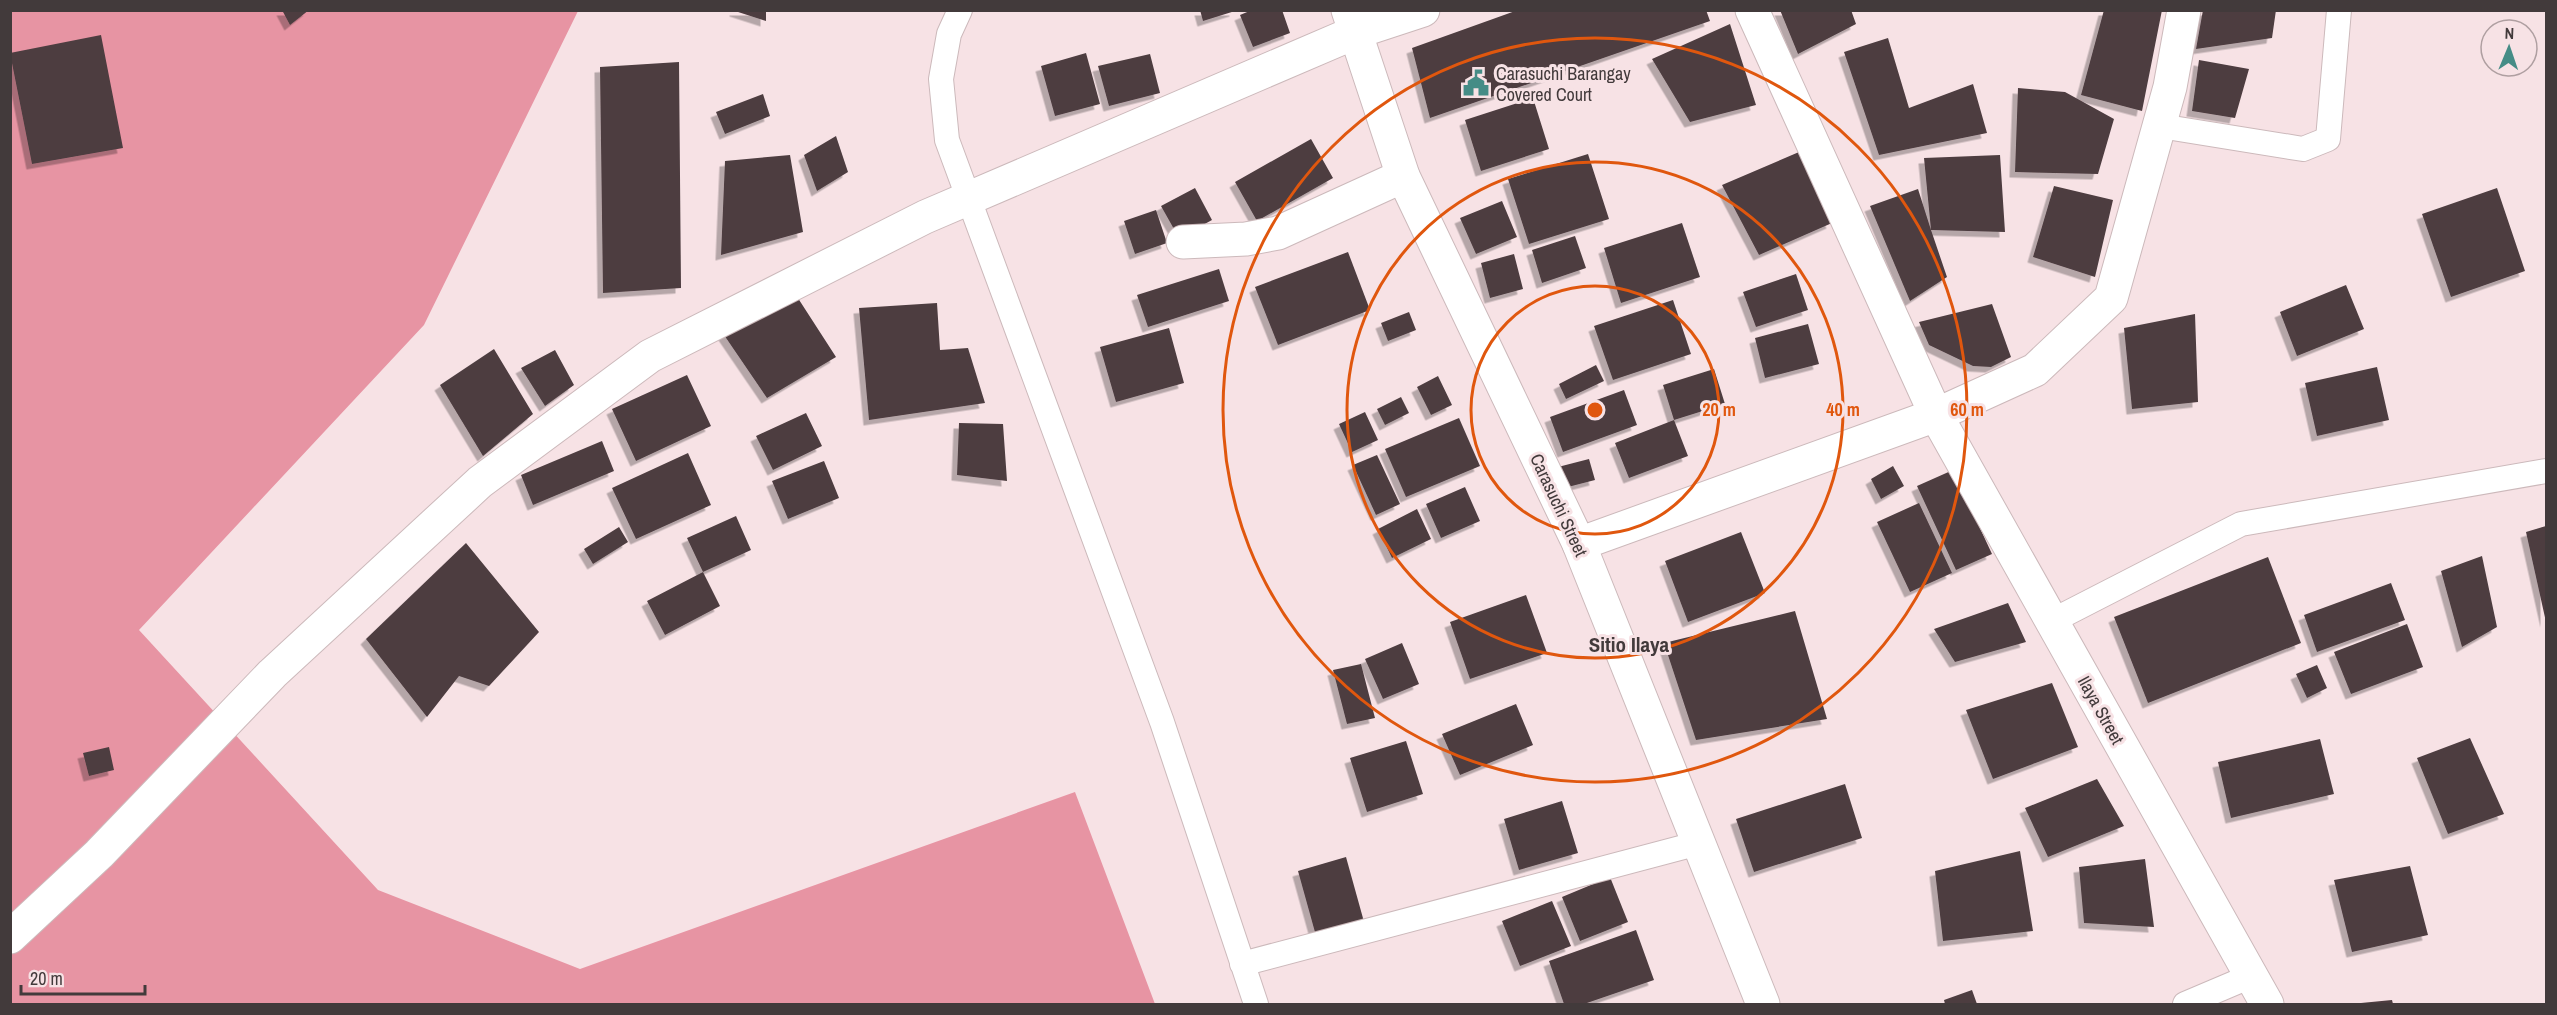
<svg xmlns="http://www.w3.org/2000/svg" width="2557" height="1015" font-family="'Archivo Narrow',sans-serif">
  <defs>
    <filter id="shadow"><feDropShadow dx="-5.5" dy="5.5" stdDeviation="0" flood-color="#0004"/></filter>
  </defs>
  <rect width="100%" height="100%" fill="#f7e2e5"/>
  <!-- forest -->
  <path fill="#e794a3" d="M10 11H578L424 325 139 630 378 890 580 969 1075 792 1155 1004H11Z"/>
  <!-- building -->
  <path fill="#4d3d40" filter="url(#shadow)" d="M282 10H309L290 25Z
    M735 10H766V21L735 11Z
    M1200 10H1235V11L1203 21Z
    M1252 10H1282L1290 33 1253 47 1240 15Z
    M1518 10H1706L1710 21 1430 118 1412 48Z
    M1780 10H1851L1856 24 1798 54Z
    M2104 10H2162L2142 111 2081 95Z
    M2203 10H2276L2272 38 2196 49Z
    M1730 24 1756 105 1690 122 1652 59Z
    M101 35 123 148 32 164 10 53Z
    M1888 38 1909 108 1973 84 1987 133 1879 155 1844 52Z
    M1086 53 1100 104 1055 116 1041 66Z
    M1150 54 1160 93 1109 106 1098 66Z
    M2199 60 2249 69 2235 118 2192 111Z
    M679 62 681 288 603 293 600 67Z
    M2018 88 2065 92 2114 119 2098 174 2015 172Z
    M763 94 770 116 725 134 716 112Z
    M1533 98 1549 149 1481 171 1465 120Z
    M836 136 848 172 817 191 804 155Z
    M1311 139 1333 178 1257 221 1235 182Z
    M1799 152 1832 223 1759 255 1722 185Z
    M1588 154 1609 219 1529 244 1508 179Z
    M790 155 803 232 721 255 725 161Z
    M2000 155 2005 232 1931 230 1947 277 1910 301 1870 206 1918 189 1931 230 1924 158Z
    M2054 186 2113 200 2095 277 2033 257Z
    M1195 188 1212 220 1179 238 1161 206Z
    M2497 188 2525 271 2451 297 2422 214Z
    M1502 201 1517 237 1476 254 1460 218Z
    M1156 210 1167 243 1135 254 1124 221Z
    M1682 223 1700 277 1621 303 1604 248Z
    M1575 236 1586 268 1542 283 1532 250Z
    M1348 252 1370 310 1278 345 1255 287Z
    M1514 254 1523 289 1490 298 1481 263Z
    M1219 269 1229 301 1148 327 1137 295Z
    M1796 274 1808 310 1756 327 1743 292Z
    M2346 285 2364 329 2297 356 2280 312Z
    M794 292 836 357 767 398 722 332Z
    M1673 300 1691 354 1613 380 1594 326Z
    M937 303 940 350 968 348 985 403 869 420 859 308Z
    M1992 304 2011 357 1991 367 1973 366 1929 345 1919 322Z
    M1409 312 1416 330 1388 341 1381 323Z
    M2195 314 2198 402 2132 409 2124 328Z
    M1808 324 1819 364 1765 378 1755 338Z
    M1169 328 1184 383 1116 402 1100 347Z
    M494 349 533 414 483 456 440 385Z
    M555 350 574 385 545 406 521 368Z
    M1596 365 1604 381 1566 399 1559 384Z
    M2377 367 2389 420 2317 436 2305 383Z
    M1714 369 1725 404 1674 420 1688 456 1629 478 1615 443 1674 420 1663 385Z
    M687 375 711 426 636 461 612 409Z
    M1438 376 1452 405 1431 415 1417 387Z
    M1624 390 1637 425 1563 452 1550 417Z
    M1401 397 1409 413 1385 425 1377 409Z
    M1365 412 1378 440 1352 452 1339 424Z
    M806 413 822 446 773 470 756 436Z
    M1459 418 1480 466 1406 497 1385 449Z
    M959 423 1003 424 1007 481 957 475Z
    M602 441 614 471 533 505 521 475Z
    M688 453 711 505 636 539 612 488Z
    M1377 455 1400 504 1376 515 1353 465Z
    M1589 459 1595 480 1564 488 1558 467Z
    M824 461 839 498 788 519 772 481Z
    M1893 466 1904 486 1881 499 1871 479Z
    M1953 470 1992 554 1956 570 1917 486Z
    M1465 487 1480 521 1441 538 1426 504Z
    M1919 503 1952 573 1910 592 1877 522Z
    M1417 509 1431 539 1392 558 1378 529Z
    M736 516 751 550 703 572 687 538Z
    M2546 526V622L2526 532Z
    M619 527 628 542 593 564 584 549Z
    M1741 532 1765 593 1688 622 1665 561Z
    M466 543 539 632 489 686 459 676 427 717 366 639Z
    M2482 556 2497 627 2462 647 2441 571Z
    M2268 557 2301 643 2148 703 2114 617Z
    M703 572 720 606 665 635 647 601Z
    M2391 583 2405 620 2317 652 2304 615Z
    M1526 595 1547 653 1470 679 1450 622Z
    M2008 603 2026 642 1955 662 1934 629Z
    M1795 611 1827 719 1696 740 1664 643Z
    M2407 624 2423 667 2351 694 2334 652Z
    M1402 643 1419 684 1383 699 1365 659Z
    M1361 664 1375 718 1347 724 1333 670Z
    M2317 665 2327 688 2307 698 2296 674Z
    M2052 683 2078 747 1993 779 1966 710Z
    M1516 704 1533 745 1460 775 1442 734Z
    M2470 738 2504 814 2448 834 2417 758Z
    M2320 739 2334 794 2231 818 2218 762Z
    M1406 741 1423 794 1367 812 1350 758Z
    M109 747 114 770 89 776 83 753Z
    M2097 779 2124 826 2048 857 2025 808Z
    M1845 784 1862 838 1754 872 1736 819Z
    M1562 801 1578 853 1519 870 1504 819Z
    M2020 851 2033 931 1943 941 1935 871Z
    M1346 857 1366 929 1318 943 1298 871Z
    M2145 859 2154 927 2084 923 2079 867Z
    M2410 866 2428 935 2352 952 2334 880Z
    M1610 877 1628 922 1580 941 1562 897Z
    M1552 901 1571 946 1520 966 1502 921Z
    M1636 930 1654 980 1584 1004H1564L1549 961Z
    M1972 990 1977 1004H1945L1944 1000Z
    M2392 1000 2393 1004H2361V1003Z"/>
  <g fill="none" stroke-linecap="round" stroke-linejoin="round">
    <!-- service casing -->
    <g stroke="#ccb9bb" stroke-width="26">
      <path id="service" d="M960 10 949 34 941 79 947 140 1162 722 1256 1004
        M2160 126 2303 149 2328 139 2339 10
        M2052 621 2241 524 2546 471
        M1242 964 1699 843
        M2185 1004 2251 976"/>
    </g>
    <!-- minor casing -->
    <g stroke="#ccb9bb" stroke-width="35">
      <path id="minor" d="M2184 10 2170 87 2111 298 2035 370 1936 415 2267 1004
        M1183 242 1246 239 1278 233 1403 176
        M1579 544 1936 415 1752 10
        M10 937 99 854 272 674 480 482 650 356 925 217 1356 32 1423 10"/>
    </g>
    <!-- tertiary casing -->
    <g stroke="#ccb9bb" stroke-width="35">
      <path id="tertiary" d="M1348 10 1403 176 1579 544 1763 1004"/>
    </g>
    <!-- service -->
    <use href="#service" stroke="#fff" stroke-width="24"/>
    <!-- minor -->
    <use href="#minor" stroke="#fff" stroke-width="33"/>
    <!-- tertiary -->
    <use href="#tertiary" stroke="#fff" stroke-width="33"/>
  </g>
  <!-- distance rings -->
  <g fill="none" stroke="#e0570e" stroke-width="3">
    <circle cx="1595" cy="410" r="124"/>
    <circle cx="1595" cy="410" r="248"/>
    <circle cx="1595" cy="410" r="372"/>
  </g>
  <!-- icons -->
  <defs>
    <g id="civic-bare" transform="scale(2.07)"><path d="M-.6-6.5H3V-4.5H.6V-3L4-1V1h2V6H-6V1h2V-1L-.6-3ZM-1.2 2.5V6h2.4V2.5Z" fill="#458c86" stroke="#f7e2e5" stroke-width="2.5" paint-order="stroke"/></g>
  </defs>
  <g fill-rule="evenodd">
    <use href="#civic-bare" x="1476" y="83"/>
  </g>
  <g text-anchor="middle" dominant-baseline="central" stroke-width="6" stroke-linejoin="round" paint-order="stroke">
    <!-- poi labels -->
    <g font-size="18" fill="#423a3b" stroke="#f7e2e5" text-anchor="start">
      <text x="1496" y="73">Carasuchi Barangay<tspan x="1496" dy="21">Covered Court</tspan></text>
    </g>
    <!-- street labels -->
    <g font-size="18" fill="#423a3b" stroke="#f7e2e5">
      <text transform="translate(1559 505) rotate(65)">Carasuchi Street</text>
      <text transform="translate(2101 710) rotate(61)">Ilaya Street</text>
    </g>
    <!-- quarter labels -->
    <g font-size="21" font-weight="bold" fill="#423a3b" stroke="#f7e2e5">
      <text x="1629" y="644">Sitio Ilaya</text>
    </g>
  </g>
  <circle cx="1595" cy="410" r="9" fill="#e0570e" stroke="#f7e2e5" stroke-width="3"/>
  <g font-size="18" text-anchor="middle" font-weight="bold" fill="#e0570e" stroke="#f7e2e5" stroke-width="6" stroke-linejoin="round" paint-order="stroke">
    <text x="1719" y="416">20 m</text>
    <text x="1843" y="416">40 m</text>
    <text x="1967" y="416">60 m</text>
  </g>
  <!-- border -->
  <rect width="2557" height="1015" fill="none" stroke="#423a3b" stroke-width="24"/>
  <!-- north arrow -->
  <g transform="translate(2509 48) rotate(2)"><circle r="28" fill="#f7e2e5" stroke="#af9fa1" stroke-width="1.5"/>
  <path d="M0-4.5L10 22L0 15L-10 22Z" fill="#458c86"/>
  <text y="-9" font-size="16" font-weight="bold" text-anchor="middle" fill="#423a3b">N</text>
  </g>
  <!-- scale -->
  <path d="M21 985v9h124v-9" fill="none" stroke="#423a3b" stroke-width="3"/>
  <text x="30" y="985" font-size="18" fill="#423a3b" stroke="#f7e2e5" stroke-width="4.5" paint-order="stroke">20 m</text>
</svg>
